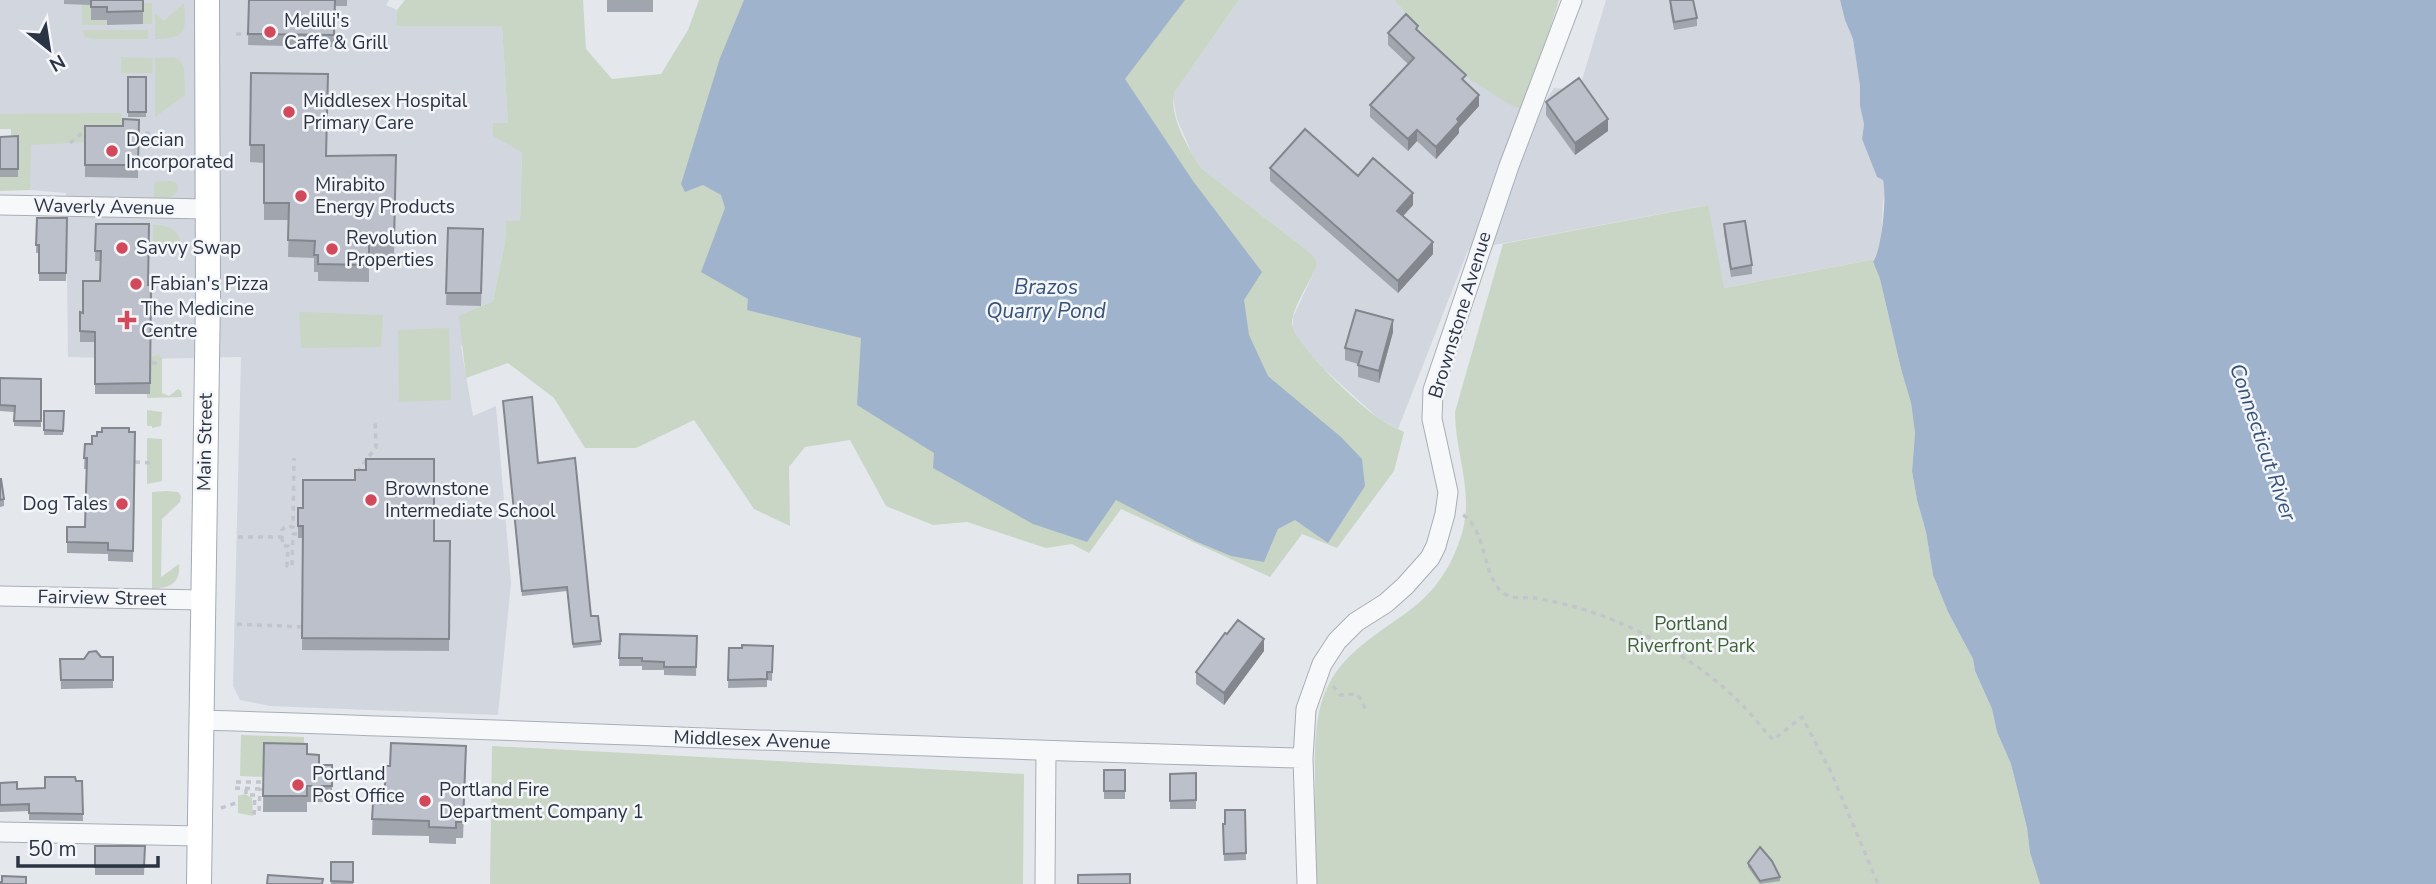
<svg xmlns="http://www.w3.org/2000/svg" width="2436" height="884" font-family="'Nunito Sans',sans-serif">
  <rect width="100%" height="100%" fill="#e4e7ec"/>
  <!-- built -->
  <path fill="#d2d6de" d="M0 0H389L386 5 397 10 396 26 502 25 508 123 522 151 520 221H506L505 242 493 301 481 306 461 347 473 416 496 406 511 583 498 715 270 706 240 700 233 686 241 357 148 359 68 357 66 193 30 190V145L34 114H0Z
    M1239 0H1394L1457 71 1537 114 1554 88 1579 90 1606 0H1840L1845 20 1853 39 1860 86V106L1864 124 1862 139 1877 177 1883 180 1886 190 1883 201 1881 247 1876 259 1723 288 1707 205 1468 250 1398 429 1378 418 1323 368 1302 345 1293 328V317L1316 268 1313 255 1202 169 1193 156 1177 119 1173 97 1174 93Z"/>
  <!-- green -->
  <path fill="#c9d6c5" d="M405 0H583L586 49 612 79 661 74 688 30 699 0H1239L1174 93C1169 117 1189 150 1202 169L1313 255 1317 263 1316 268C1310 281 1292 309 1292 323 1293 344 1361 407 1380 419 1387 424 1396 428 1404 432L1394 471 1337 548 1302 534 1270 577 1121 509 1089 553 1072 544 1046 548 967 522 933 525 886 506 850 440 805 447 789 467 790 526 754 509 694 420 636 448H585L554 398 508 363 466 378 459 316 493 301 505 242 506 221H520L522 152 493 136V123H508L502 26H396L397 10Z
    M1394 0H1559L1525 110 1509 104 1457 71Z
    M143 3H152V24H143Z
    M184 3C186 33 187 38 155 39V13L164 21Z
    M82 4 91 5 107 20V25H82Z
    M82 30H148V39H94L85 37Z
    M121 57 153 58 152 73H121Z
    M173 57 180 60 184 69 185 95 155 117V58Z
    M121 113 123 132 85 142 31 145 30 190 0 191V177H18V145L11 144V129H0V114Z
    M173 181 177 184 178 190C172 199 163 200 154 201V182Z
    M1708 205 1724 288 1876 259 1873 263 1880 279 1901 369 1911 403 1915 433 1912 471 1917 500 1926 532 1933 575 1948 612 1973 659 1975 671 1992 709 1997 732 2011 764 2027 828 2030 853 2040 884H1313C1312 857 1314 831 1315 805 1316 765 1310 716 1331 680 1349 649 1382 631 1410 610 1436 591 1453 564 1462 533 1474 491 1455 453 1455 412L1503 244Z
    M153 225C167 225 176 228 181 242L177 249H156L153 246Z
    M299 312 383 315 381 347 301 348Z
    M449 328 451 400 399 402 398 330Z
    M158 354 162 358V393L169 396 178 389 181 391 182 397 147 398V394H150L148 359Z
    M147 410 162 412 161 426 152 428V426H147Z
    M147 438 162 439V481L147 484Z
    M166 491 178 492 181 496 180 502 162 519 161 577 179 564C181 583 170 588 152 589V492Z
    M241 735 304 737V760L264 777 240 776Z
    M492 746 1024 774 1023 884H490Z
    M245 794 252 798 253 816 238 813V796Z"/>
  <!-- water -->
  <path fill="#9fb4cc" d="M744 0H1185L1125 79 1193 181 1262 272 1244 300 1249 335 1268 376 1341 437 1362 459 1365 486 1328 543 1295 520 1278 529 1264 562 1231 556 1195 541 1116 500 1087 542 1033 524 933 468 934 453 857 405 861 338 747 310 748 299 701 272 725 208 721 195 703 185 685 192 681 184 720 58Z
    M1840 0H2436V884H2040L2030 853 2027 828 2011 764 1997 732 1992 709 1975 671 1973 659 1948 612 1933 575 1926 532 1917 500 1912 471 1915 433 1911 403 1901 369 1880 279 1873 262C1882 250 1887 195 1883 180L1877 177 1862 139 1864 124 1860 106V86L1853 39 1845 20Z"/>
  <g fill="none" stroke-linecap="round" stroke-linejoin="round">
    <!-- minor casing -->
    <g stroke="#a9aeb7" stroke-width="21">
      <path id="minor" d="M0 205 207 209
        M0 596 203 600
        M201 720C569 731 936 749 1303 758
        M0 832 200 836
        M1045 884 1046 751
        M1307 884 1303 758 1306 709 1322 664 1337 641 1356 622 1386 603 1405 586 1430 558 1436 546 1445 514 1448 492 1432 419 1433 390 1509 166 1572 0"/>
    </g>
    <!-- major casing -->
    <g stroke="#a3abb8" stroke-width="26">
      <path id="major" d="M199 884 208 296 207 0"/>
    </g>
    <!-- path -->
    <path stroke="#c2c5cb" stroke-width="3.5" stroke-dasharray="5 5" stroke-linecap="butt" d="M236 34H248
      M135 133H154
      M70 143 89 127
      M138 160H154
      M152 363H162
      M135 462 152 463
      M357 472 376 447 375 418
      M1463 515C1489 531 1481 585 1509 596 1516 599 1527 597 1535 598 1547 600 1560 603 1572 606 1630 622 1685 653 1730 693 1746 707 1759 725 1773 740L1802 717 1831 772 1878 884
      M238 537H282V530L286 526 293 527 294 458
      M282 537 283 546H288L287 566H292L293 534H298
      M237 624 302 627
      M1333 686 1340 695 1356 694 1362 700 1366 712
      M236 782H264
      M235 788 262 789
      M246 789V795H255L254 813H259L260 788
      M221 808 236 803"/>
    <!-- minor -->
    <use href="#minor" stroke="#f7f8fa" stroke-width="19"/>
    <!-- major -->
    <use href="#major" stroke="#fff" stroke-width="24"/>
  </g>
  <!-- wall -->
  <path fill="#a1a5ae" d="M64 0H143V24L107 25V20H91V5L64 4Z
    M249 0H347V6H335L334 47 248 45Z
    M607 0H653V12H607Z
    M1670 0 1697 18V26L1674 30 1670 8Z
    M1418 31 1466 83 1479 106 1459 128V133L1436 159 1417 141 1408 151 1370 117V105L1408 64 1388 45V33Z
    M251 73 327 156 396 155 394 258H369V282L318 281V272H314V258L288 257 289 220H264V163L250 162Z
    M128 77H146V117H128Z
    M1546 102 1608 131 1575 155 1546 115Z
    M139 120 138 178 85 177V126H123Z
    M18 136V177H0V137Z
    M1270 168 1358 176 1413 205 1403 216 1433 254 1398 293 1270 181Z
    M37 218H67L66 281H39V253H36Z
    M96 224 148 285H151L150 394H95V342H80V312L83 313 100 281V261H95Z
    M1724 224 1752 265V274L1731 277 1724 233Z
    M448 228 483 229 481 306 446 305Z
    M1393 332 1379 383 1358 377V364L1345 360V348Z
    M0 378 41 379V427L14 426V412L0 411Z
    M503 405 601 641V645L573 648 567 591 522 596Z
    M44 411H64L63 435H44Z
    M129 432H135L133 562 108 561V554L67 553V527H85L87 469H84L85 444H92L97 436Z
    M0 479 4 499V506L0 507Z
    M298 526 434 541H450L449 651 302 650 303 538H298Z
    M620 634 697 636 696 676 664 675V670H642V666H619Z
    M1227 634 1264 651 1224 705 1196 684V672Z
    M773 646 772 681 767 680V687L728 688 729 648Z
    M101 657H113V688L61 689 60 659H84Z
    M264 743 307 754 319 765H332V802H307V812H263Z
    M466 762 463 838H456V844L429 843V836L372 835 373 803 384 804 390 766Z
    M1104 770H1125V799H1104Z
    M1196 773V809H1170V774Z
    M76 781H82L83 821 29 820V811L0 812V783L17 789 45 788Z
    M1245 810 1246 860 1224 861 1223 824H1225Z
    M95 846H145L144 875H95Z
    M331 862H353V884H331Z
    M1748 863 1780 877V881L1760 884 1748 867Z"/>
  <!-- shaded-wall -->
  <path fill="#83868d" d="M1479 95V106L1459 128V133L1436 159V147L1457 119Z
    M1608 119V131L1575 155V143Z
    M1417 130V141L1408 151V139Z
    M1413 193V205L1397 223V211Z
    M1433 242V254L1398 293V281Z
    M1393 320V332L1379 383V371Z
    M1264 639V651L1224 705V693Z"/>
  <!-- building -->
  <path fill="#bbc0ca" stroke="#83868d" stroke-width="2" d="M91 0H143V11L107 12V7H91Z
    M249 0H335L334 35 248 34Z
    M1670 0H1693L1697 18 1674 22Z
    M1406 14 1418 26 1416 29 1466 75 1462 79 1479 95 1457 119 1459 122 1436 147 1417 130 1408 139 1370 105 1414 58 1388 33Z
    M251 73 328 74 326 156 396 155 394 241 369 240V265L318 264V255H314L315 241 288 240 289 203H264V145H250Z
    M128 77H146V112H128Z
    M1579 78 1608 119 1575 143 1546 102Z
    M123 119 139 120 138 165H85V126H123Z
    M1305 129 1358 176 1373 158 1413 193 1397 211 1433 242 1398 281 1270 168Z
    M18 136V169H0V137Z
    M37 218H67L66 273H39V245H36Z
    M1745 221 1752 265 1731 269 1724 224Z
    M96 224H149L148 285H151L150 383 95 384V332L80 331V312L83 313V281H100L101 251H95Z
    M448 228 483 229 481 293H446Z
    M1356 310 1393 320 1379 371 1358 365 1362 352 1345 348Z
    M0 378 41 379V421H14L15 406 0 405Z
    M532 397 538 463 575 458 591 616H598L601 641 573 644 567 587 522 591 503 401Z
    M44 411H64L63 431 44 430Z
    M102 428H129V432H135L133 551 108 550V543L67 542V527H85L87 458H84L85 444H92V436H97V432H102Z
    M366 459H434V541H450L449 639 302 638 303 526H298V508H303V480H355V470H366Z
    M0 479H1L4 499 0 500Z
    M1238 620 1264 639 1224 693 1196 672 1225 633 1227 634Z
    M620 634 697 636 696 667H664V662L642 661V658H619Z
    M742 645 773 646 772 672H767V679L728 680 729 648H742Z
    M96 651 101 657H113V680H61L60 659H84L89 652Z
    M264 743 307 744V754L319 755V765H332V786H307V796H263Z
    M391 743 466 746 463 822H456V828L429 827V821L372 819 373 803 384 804 386 766H390Z
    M1104 770H1125V791H1104Z
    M1196 773V800L1170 801V774Z
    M45 777H75L76 781H82L83 814 29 813V804L0 805V783L17 782V789L45 788Z
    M1225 810H1245L1246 853 1224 854 1223 824H1225Z
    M95 846H145L144 867H95Z
    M1760 847 1772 861 1780 877 1760 881 1748 863Z
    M331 862H353V882L331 881Z
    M1130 874V884H1078V875Z
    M268 875 323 879 322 884H267Z
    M2 876 26 877V884H0V882H2Z"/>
  <!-- markers -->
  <g fill="#d1495b" stroke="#f4f6f9" stroke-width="2.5">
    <circle cx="270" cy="32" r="7"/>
    <circle cx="289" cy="112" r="7"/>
    <circle cx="112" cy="151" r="7"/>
    <circle cx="301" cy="196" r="7"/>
    <circle cx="122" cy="248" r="7"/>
    <circle cx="332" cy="249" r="7"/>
    <circle cx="136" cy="284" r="7"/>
    <path d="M123.5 309.5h7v7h7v7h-7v7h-7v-7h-7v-7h7z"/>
    <circle cx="371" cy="500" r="7"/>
    <circle cx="122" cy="504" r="7"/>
    <circle cx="298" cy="785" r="7"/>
    <circle cx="425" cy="801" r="7"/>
  </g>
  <g text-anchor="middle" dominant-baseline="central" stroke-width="5" stroke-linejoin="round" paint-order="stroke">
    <!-- poi labels -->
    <g font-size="19" fill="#2b3445" stroke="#f4f6f9" text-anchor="start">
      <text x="284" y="21">Melilli's<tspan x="284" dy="22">Caffe &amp; Grill</tspan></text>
      <text x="303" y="101">Middlesex Hospital<tspan x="303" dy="22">Primary Care</tspan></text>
      <text x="126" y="140">Decian<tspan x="126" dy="22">Incorporated</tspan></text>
      <text x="315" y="185">Mirabito<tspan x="315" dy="22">Energy Products</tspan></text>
      <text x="346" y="238">Revolution<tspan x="346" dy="22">Properties</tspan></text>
      <text x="136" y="248">Savvy Swap</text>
      <text x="150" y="284">Fabian's Pizza</text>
      <text x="141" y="309">The Medicine<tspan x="141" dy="22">Centre</tspan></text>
      <text x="385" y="489">Brownstone<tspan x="385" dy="22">Intermediate School</tspan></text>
      <text x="108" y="504" text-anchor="end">Dog Tales</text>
      <text x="312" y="774">Portland<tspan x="312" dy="22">Post Office</tspan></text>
      <text x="439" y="790">Portland Fire<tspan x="439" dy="22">Department Company 1</tspan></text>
    </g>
    <!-- street labels -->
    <g font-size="19" fill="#2b3445" stroke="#f4f6f9">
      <text transform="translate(104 207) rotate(1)">Waverly Avenue</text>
      <text transform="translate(1460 315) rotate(-73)">Brownstone Avenue</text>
      <text transform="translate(205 442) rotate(-89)">Main Street</text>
      <text transform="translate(102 598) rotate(1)">Fairview Street</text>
      <text transform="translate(752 740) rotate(2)">Middlesex Avenue</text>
    </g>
    <!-- park labels -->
    <g font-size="19" fill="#3f6138" stroke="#f4f6f9">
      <text x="1691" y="624">Portland<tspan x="1691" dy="22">Riverfront Park</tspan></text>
    </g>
    <!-- water labels -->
    <g font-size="21" font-style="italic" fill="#34527a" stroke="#f4f6f9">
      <text x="1046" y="287">Brazos<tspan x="1046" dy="24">Quarry Pond</tspan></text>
      <text transform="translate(2263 442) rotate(71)">Connecticut River</text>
    </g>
  </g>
  <!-- north arrow -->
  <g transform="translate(49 49) rotate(150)" stroke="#f4f6f9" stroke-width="5" paint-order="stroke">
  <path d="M0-5L12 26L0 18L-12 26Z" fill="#2b3445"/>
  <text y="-10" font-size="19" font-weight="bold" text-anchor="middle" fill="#2b3445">N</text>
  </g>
  <!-- scale -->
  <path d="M18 856v10h140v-10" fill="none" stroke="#2b3445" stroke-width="3.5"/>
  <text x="28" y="856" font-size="21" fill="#2b3445" stroke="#f4f6f9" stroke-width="5" paint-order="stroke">50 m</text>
</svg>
